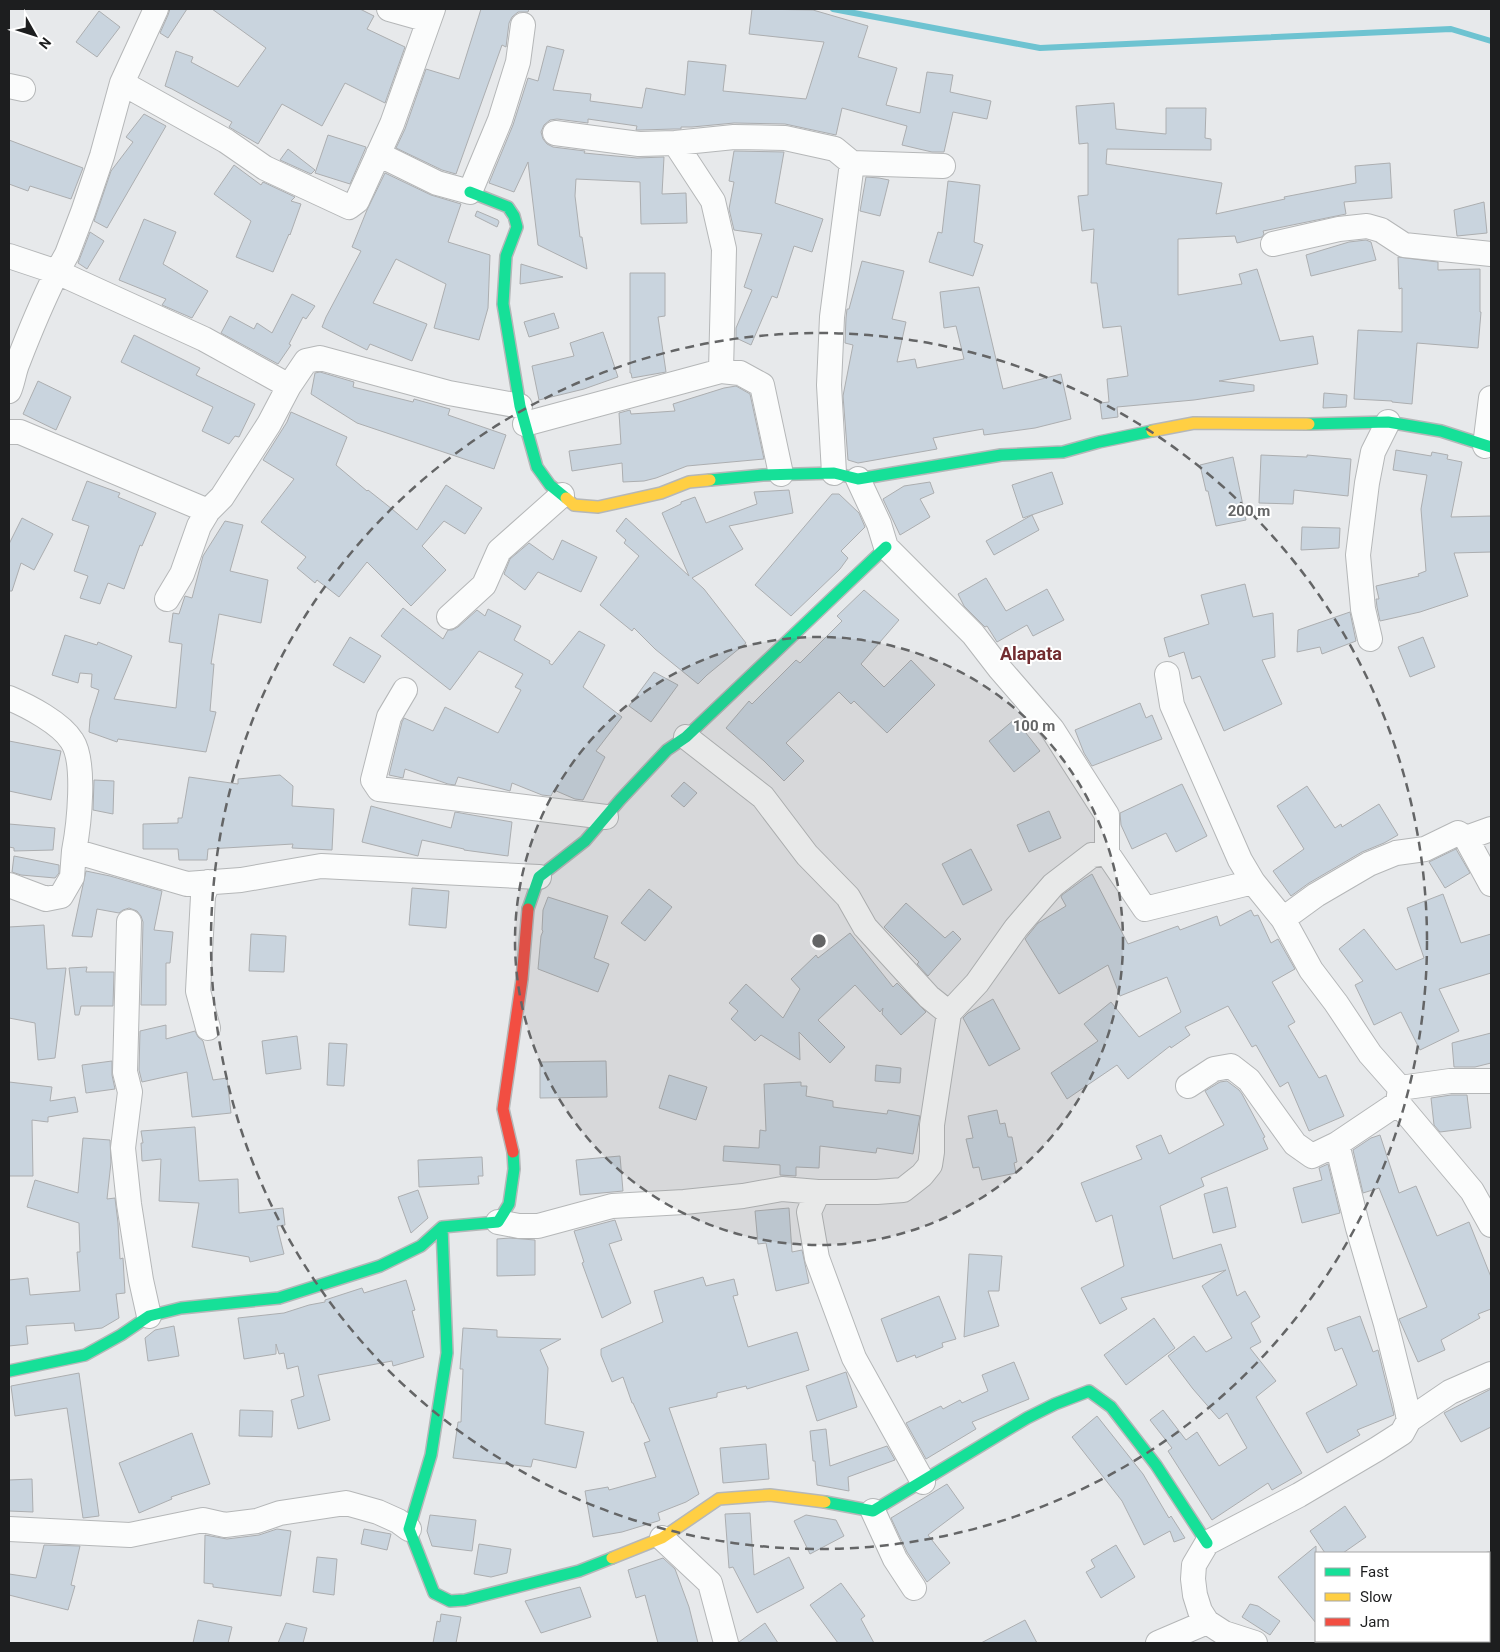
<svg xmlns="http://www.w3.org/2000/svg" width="1500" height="1652" font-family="Roboto,sans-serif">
  <rect width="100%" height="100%" fill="#e7e9eb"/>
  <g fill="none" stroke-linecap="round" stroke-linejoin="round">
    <!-- stream -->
    <path stroke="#6ec3d1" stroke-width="6" d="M833 9 1040 48 1451 29 1491 41"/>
  </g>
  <!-- building -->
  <path fill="#c9d4de" stroke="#acaeb0" d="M170 9H187L168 38 160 33 168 15Z
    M212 9H360L374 16 367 29 405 47 385 103 345 83 322 126 282 104 258 144 229 127 232 122 172 89 165 86 176 51 193 57 191 62 238 87 266 48Z
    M481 9H529L528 12H518L512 17 509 23 506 47 502 45 456 174 442 170 396 148 405 129 426 69 459 79Z
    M752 9 813 10 868 26 858 57 897 68 886 105 920 113 927 72 953 75 950 92 991 101 987 119 953 112 944 152H932L902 145 907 126 842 108 836 135 785 124 734 123 692 127H681V129H674L640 130H636L637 126 588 119V123L557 119 550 120 544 125 541 132 543 139 547 144 553 147 585 151 584 153 637 158 664 157 662 194 686 193 687 223 641 224 640 182 576 179 575 196 580 237H582L587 269 538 245 528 162 514 192 489 183 513 125 528 78 538 81 547 46 564 50 553 90 591 94 590 101 642 108 646 88 685 95 688 61 726 65 723 91 806 99 824 42 749 34Z
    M99 11 120 27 97 57 76 42Z
    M1114 103 1116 129 1166 134V108H1206L1205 138 1211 139V150L1107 149 1106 164 1222 183 1216 214 1285 199 1284 197 1356 183 1355 166 1390 163 1392 198 1344 202 1346 214 1263 231 1264 234 1262 237 1237 243 1235 236 1178 239V295L1242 284 1239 274 1257 269 1280 341 1313 336 1318 364 1219 381 1254 385V391L1194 400 1117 407 1118 417 1102 419 1100 403 1109 402 1107 379 1128 376 1121 326 1103 328 1097 283H1091L1094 229 1082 231 1078 196 1088 195V143L1079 144 1076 106Z
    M144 114 166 126 107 228 94 221 111 171 133 142 126 137Z
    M328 135 366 147 350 184 315 173Z
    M9 140 83 168 71 199 30 186 28 191 9 184Z
    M288 149 315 170 311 174 280 160Z
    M734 151 784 152 775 203 823 219 812 252 794 246 777 298 772 296 751 345 736 338V328L752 290 744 287 762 234 734 230 729 209 734 182 729 181Z
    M234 165 261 185 263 182 295 197 291 201 301 204 290 235 289 234 273 272 236 257 251 221 214 194Z
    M385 173 431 195 461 204 448 242 490 255 488 308 479 340 434 328 446 284 396 259 373 303 427 324 412 361 370 344 367 350 322 327 326 317 361 251 352 247 367 210Z
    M866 177 879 178 889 180 880 216 860 211Z
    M948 181 980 185 974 242 983 245 973 276 929 262 938 232 942 233Z
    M1484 202 1487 233 1457 236 1454 210Z
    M477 211 498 220 499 222 497 227 475 216Z
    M144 219 176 232 163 264 208 291 192 318 162 305 166 299 119 280Z
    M90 232 104 241 87 269 78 263Z
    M1366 240 1371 242 1376 260 1311 276 1306 255 1349 242Z
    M1398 257 1438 262V270L1480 269V312H1481L1478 348 1417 343 1412 404 1392 402V401L1354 399 1358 330 1402 332V288L1399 289Z
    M862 261 904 271 892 319 906 322 897 362 915 359 917 368 964 359 956 326 944 328 940 292 979 287 1003 389 1061 374 1071 419 1035 428 984 435 983 429 933 438 937 449 858 463 848 460 843 396 853 345 845 343 846 318 847 309H849Z
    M521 264 563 277 520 284Z
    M630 273H665V316L658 317 666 372 632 378 631 373H630Z
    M292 294 315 306 306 319 303 317 289 344 291 345 278 364 221 333 230 316 254 329 257 323 272 333Z
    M554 313 559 328 529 337 524 322Z
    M603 332 618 377 584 389 539 400 532 366 574 356 570 343Z
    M134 335 200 368 196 375 255 404 239 437 235 436 229 444 202 431 213 407 121 362Z
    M320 372 354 382 353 387 413 402 414 399 450 409 448 415 506 435 494 469 357 423 311 394 315 373Z
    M38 381 71 397 56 430 23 414Z
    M736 386 750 394 764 459 687 466 656 478 644 481 623 482 622 463 572 471 569 451 621 444 619 413 630 410 631 414 675 411 673 404 724 388Z
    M1324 393 1347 395 1346 407 1323 408Z
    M291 412 347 437 336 465 367 491 368 490 392 509 417 530 446 485 482 508 465 534 444 521 422 546 446 570 411 606 367 562 339 597 317 580 315 583 297 568 306 557 261 522 294 479 263 460 287 422Z
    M1396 450 1431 456 1432 452 1448 455 1447 459 1462 462 1451 517 1491 516V552L1454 553 1468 596 1420 612 1380 621 1377 607 1376 599H1379L1376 586 1419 576 1418 574 1426 571 1421 509 1427 475 1393 470Z
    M1261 455 1307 457V455L1351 459 1348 496 1294 490 1293 504 1259 503Z
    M1233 457 1246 520 1216 526 1208 491H1206L1200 465Z
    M1052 472 1063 504 1023 518 1012 485Z
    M87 481 120 493 118 497 156 513 142 546 140 545 124 589 108 583 100 604 80 598 88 576 74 571 89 526 72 520Z
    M930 482 934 493 920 499 930 517 900 535 883 499 904 486Z
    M789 490 793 513 729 526 743 549 692 578 704 589 746 643 707 675 698 684 655 649 634 628 632 631 600 605 639 556 624 543 626 540 616 531 626 518 689 576 662 513 681 504V502L695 497 706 523 757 504 754 492Z
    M832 494H839L859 513 865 527 841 551 848 558 840 569 791 616 755 585Z
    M1032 515 1039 530 994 555 986 541Z
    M22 518 53 534 34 570 21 563 12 591H9V544Z
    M225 521 243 525 230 571 268 580 261 623 219 614 211 664H214L210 711 216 712 206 752 118 739 117 742 89 732 90 719 99 690 91 687 92 674 80 673 78 683 52 675 65 635 97 645 98 642 132 656 114 699 176 708 182 644 169 642 173 613 179 614 185 596 192 598 203 556Z
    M1302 527 1340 528 1339 548 1301 550Z
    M562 540 597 557 581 592 538 572 525 590 504 574 510 559 529 543 553 560Z
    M986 578 1006 611 1047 589 1064 620 1033 636 1027 625 997 642 987 626 985 627 964 606 958 594Z
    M1245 584 1253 617 1273 613 1275 657 1262 660 1282 704 1224 731 1200 676 1192 679 1184 652 1169 657 1164 638 1209 624 1201 595Z
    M864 590 899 620 861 664 884 687 911 660 935 685 887 733 854 701 851 704 839 692 786 743 804 761 784 781 764 761 726 728 749 701 752 704 796 660 800 663 842 621 837 616Z
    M403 608 443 639 448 630H452L458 627 477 610 485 616 488 609 521 626 514 640 550 661 549 663 552 665 579 631 605 645 583 687 622 717 596 751 605 757 583 800 575 799 554 790 551 796 542 795 512 783 510 791 458 777 455 785 448 784 405 769 403 778 389 775 402 722 404 718 433 731 445 707 498 733 521 690 515 687 523 674 479 651 450 690 381 636Z
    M1350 612 1356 641 1322 654 1320 647 1297 652 1298 630Z
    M350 637 381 656 364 683 333 665Z
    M1423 637 1435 667 1410 677 1398 647Z
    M654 672 678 685 651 722 629 706Z
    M1140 703 1146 718 1152 715 1162 739 1092 766 1084 753 1075 730Z
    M1015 719 1040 751 1014 772 989 741Z
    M9 741 61 751 51 800 9 791Z
    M280 775 293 786 292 806 334 809 332 850 292 848 293 844 208 849 207 860H179L178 849H143V824L178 823V818H182L189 777 238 784V779Z
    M94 780 114 781 113 814 93 810Z
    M684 782 697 793 684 807 671 796Z
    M1182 784 1207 836 1176 852 1166 833 1132 849 1121 825 1120 813Z
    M1307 786 1335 828 1341 824 1342 827 1379 804 1398 835 1384 843 1362 852 1309 883 1291 896 1273 871 1304 849 1277 806Z
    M371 806 451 828 455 812 512 822 508 856 464 850V849L422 840 418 856 362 842Z
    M1049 811 1061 838 1029 852 1017 825Z
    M9 824 55 828 53 850 14 851V848L9 847Z
    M971 849 992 890 963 905 942 864Z
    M1456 849 1470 873 1445 888 1429 862Z
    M14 856 59 865V873L55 878 21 875 12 872Z
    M86 871 110 876 162 891 154 930 173 932 170 963H166V1005H141L143 922 141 916 137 911 129 908 123 910 119 913 97 909 92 937 72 936Z
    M1092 874 1128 944 1178 926 1180 930 1217 916 1220 926 1251 910 1254 916 1258 915 1271 943 1278 939 1295 969 1272 982 1295 1022 1288 1026 1319 1078 1326 1075 1344 1116 1309 1131 1288 1082 1280 1087 1256 1045 1252 1047 1228 1006 1185 1027 1190 1035 1171 1048 1170 1046 1128 1079 1117 1065 1067 1099 1051 1073 1098 1041 1084 1024 1111 1002 1139 1037 1181 1012 1167 977 1120 996 1108 965 1059 994 1025 939 1038 923 1066 906 1061 897 1062 895 1084 879Z
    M412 888 449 891 446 928 409 925Z
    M649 889 672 907 645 941 621 923Z
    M1443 894 1461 943 1491 934V973L1439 989 1459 1031 1420 1050 1401 1012 1374 1025 1355 985 1363 981 1339 949 1364 929 1396 970 1424 958 1407 908Z
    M548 897 608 916 594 958 609 964 598 992 538 969 541 936 543 931 542 930 543 910Z
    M906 903 945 938 953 931 961 939 928 976 917 964 919 962 884 927Z
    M44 925 47 969 66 968 55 1058 38 1060 35 1023 9 1018V927Z
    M850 933 893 987 897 983 926 1012 901 1035 882 1014 883 1008 880 1012 855 985 818 1020 845 1047 830 1063 799 1032 800 1060 761 1035 755 1041 731 1019 738 1011 729 1003 746 984 783 1018 800 989 791 979 816 955 818 958Z
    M251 934 286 936 284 972 249 971Z
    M87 967 86 972H114L113 1006H81L79 1015H75L69 968Z
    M993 999 1020 1049 989 1066 963 1018 968 1013Z
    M166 1025V1039L195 1031 198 1037 203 1041 213 1080 227 1078 231 1113 192 1117 187 1072 142 1082 139 1070 140 1031Z
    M1491 1033V1063L1475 1067H1454L1452 1043Z
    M297 1036 301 1069 266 1074 262 1041Z
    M329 1043 347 1044 344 1086 327 1085Z
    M112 1061V1075L115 1089 86 1093 82 1065Z
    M606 1061 607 1097 540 1098V1062Z
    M876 1065 901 1068 900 1083 875 1081Z
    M669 1075 707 1087 696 1120 659 1108Z
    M1227 1081 1239 1090 1242 1094 1265 1137 1263 1138 1268 1149 1201 1178 1204 1186 1160 1206 1173 1259 1221 1244 1237 1296 1245 1291 1260 1317 1251 1323 1261 1342 1250 1348 1276 1381 1256 1397 1302 1473 1272 1490 1268 1483 1212 1520 1168 1451 1172 1448 1150 1420 1163 1410 1186 1440 1197 1432 1219 1466 1247 1448 1227 1413 1219 1419 1193 1389 1168 1356 1194 1336 1206 1352 1232 1338 1202 1286 1226 1270 1121 1298 1127 1309 1100 1324 1081 1288 1124 1266 1112 1215 1096 1222 1081 1183 1142 1159 1136 1146 1161 1135 1169 1154 1224 1125 1205 1091 1220 1082Z
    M9 1082 52 1087 50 1101 75 1097 78 1112 48 1117V1122L32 1120 33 1176H9Z
    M801 1082V1086H807L806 1096 833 1101V1107L887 1114 888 1110 920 1116 913 1154 877 1148 876 1153 820 1146 819 1168 796 1167V1176L780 1175V1165L723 1161 724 1146 759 1148 760 1130 766 1131 764 1084Z
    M1451 1095H1467L1471 1128 1440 1132 1434 1125 1431 1098Z
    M997 1110 1000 1124 1005 1123 1008 1137H1012L1017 1162 1014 1163 1016 1173 982 1180 979 1167 973 1168 966 1139 973 1138 968 1116Z
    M195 1127 199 1181 238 1179 239 1213 283 1208 285 1225 277 1226 284 1254 250 1262 249 1257 192 1247 199 1203 159 1201 161 1159 142 1161 141 1143H143L141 1131Z
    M1380 1135 1399 1193 1416 1186 1437 1236 1469 1222 1491 1277V1309L1478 1314 1480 1318 1441 1340 1445 1350 1418 1362 1399 1319 1427 1307 1379 1188 1363 1193 1353 1150 1371 1138Z
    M83 1138 110 1140 111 1162 107 1199 115 1198 118 1223 120 1259 123 1258 125 1293 116 1294 119 1318 102 1328 75 1331 74 1323 26 1326 28 1344 9 1346V1280L28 1278 30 1295 80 1291 77 1252H80L79 1223 27 1207 35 1180 78 1193Z
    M620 1156 623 1191 580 1195 576 1160Z
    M482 1157 483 1176H478L479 1184 419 1187 418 1160Z
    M1328 1164 1340 1213 1302 1223 1293 1188 1322 1180 1319 1168Z
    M1227 1187 1236 1227 1213 1233 1204 1194Z
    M418 1190 428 1218 411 1233 398 1197Z
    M789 1208 792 1252 802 1250 809 1283 776 1291 766 1243 758 1244 755 1211Z
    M615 1220 622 1240 609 1244 631 1303 602 1318 582 1263 584 1262 574 1231Z
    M510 1238 535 1240V1275L497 1276V1239Z
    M969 1254 1002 1256 999 1291H988L999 1326 964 1337Z
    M703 1277 706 1286 734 1279 738 1295 733 1296 748 1347 797 1332 809 1370 747 1389 746 1386 717 1393V1397L669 1408 699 1494 686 1502 658 1513 660 1520 658 1521 622 1532 593 1537 585 1491 608 1487 609 1490 656 1477 644 1443 650 1441 633 1403H632L623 1377 612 1382 601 1355V1349L663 1322 654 1291Z
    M406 1280 415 1310 412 1311 424 1357 393 1366 392 1361 318 1375 330 1420 298 1429 291 1400 304 1396 298 1366 287 1369 284 1353 279 1354 276 1344V1354L244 1359 238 1318 284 1313 309 1305 325 1302V1300L362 1288 364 1293Z
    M939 1296 956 1339 942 1343 943 1347 916 1358 915 1355 897 1362 881 1319Z
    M1360 1316 1373 1352 1378 1350 1394 1415 1357 1430 1360 1435 1327 1453 1306 1413 1357 1385 1342 1348 1335 1351 1327 1328Z
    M1154 1318 1175 1348 1126 1385 1104 1355Z
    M174 1326 179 1356 148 1361 145 1338 155 1330Z
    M463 1328 497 1330V1337L561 1339 540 1350 548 1368 545 1424 584 1432 576 1468 533 1459 531 1467 453 1458 458 1422H461L463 1369H460Z
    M1014 1362 1029 1399 972 1422 976 1429 926 1459 906 1423 941 1406 943 1409 960 1400 962 1403 988 1391 982 1375Z
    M846 1372 857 1407 817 1421 806 1386Z
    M79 1373 99 1516 83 1518 67 1408 15 1416 11 1386Z
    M1491 1389V1427L1461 1442 1444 1413Z
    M240 1410 273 1411 272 1437 239 1436Z
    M1097 1416 1143 1474 1169 1518 1171 1516 1185 1538 1174 1542 1170 1531 1144 1545 1122 1501 1072 1437Z
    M826 1429 830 1466 887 1446 895 1460 848 1477 849 1491 817 1485 815 1461H813L810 1431Z
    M192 1433 210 1484 171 1497 172 1499 139 1513 119 1463Z
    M766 1444 769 1479 723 1483 720 1448Z
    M32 1479 33 1512 9 1511V1480Z
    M947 1484 964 1508 928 1535 950 1563 927 1582 907 1552 891 1518Z
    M1345 1506 1366 1537 1343 1553H1325L1310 1531Z
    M750 1513 754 1575 789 1557 804 1588 757 1613 733 1567 729 1568 725 1514Z
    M430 1515 476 1520 472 1551 432 1546 427 1531Z
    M806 1515 836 1520 844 1536 810 1554 794 1521Z
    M277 1529 291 1531 281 1596 213 1587V1584L204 1583 205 1535 227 1539 259 1535Z
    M364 1529 391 1534 387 1550 361 1544Z
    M479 1544 511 1549 507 1573 491 1577 474 1574Z
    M44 1545 80 1546 71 1585 75 1586 68 1610 9 1595V1574L36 1578Z
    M1116 1545 1135 1577 1101 1598 1086 1572 1095 1567 1091 1560Z
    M1316 1546V1623L1278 1577Z
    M317 1557 337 1559 334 1595 313 1592Z
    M663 1558 675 1569 689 1607 698 1643H658L645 1595 636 1598 628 1570Z
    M841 1583 865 1616 861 1619 874 1643H838L810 1605Z
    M580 1587 591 1617 541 1633 525 1601Z
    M1250 1604 1258 1606 1280 1621 1270 1635 1242 1617Z
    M441 1614 461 1617 456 1643H433L437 1621 440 1622Z
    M198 1620 232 1627 228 1643H193Z
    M1025 1620 1037 1643H981Z
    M286 1623 307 1628 303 1643H278Z
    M765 1623 778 1643H739V1642Z"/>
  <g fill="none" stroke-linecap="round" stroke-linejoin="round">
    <!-- street casing -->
    <g stroke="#b5b7b8" stroke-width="26">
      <path id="street" d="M389 9 428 20
        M122 83 226 141 265 168 349 207 357 201 392 124 433 9
        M9 86 23 89
        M555 133 639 144 675 143 734 137 785 138 835 149 852 163 943 166
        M675 143 713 201 724 249 721 371
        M378 154 437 183 470 192 500 120 518 62 523 25
        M1273 244 1339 229 1367 226 1381 230 1404 245 1491 254
        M9 256 57 272 67 254 83 212 102 156 122 83 156 9
        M9 391C13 382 14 371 18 362 30 331 42 302 57 272L204 339 289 386 306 361 320 358 449 393 520 406
        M525 424 721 371 740 373 762 385 781 474
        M9 432H20L208 511
        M1485 446 1491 398
        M834 473 829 385 832 317 852 163
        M858 479 879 524 886 547 973 634 1000 669 1052 729 1107 815V853L1145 909 1253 882
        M167 599 182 574 199 526 208 511 222 497 269 424 289 386
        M449 617 484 585 499 551 562 495
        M1370 639 1363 609 1358 555 1367 483 1373 452 1388 422
        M1167 674 1172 705 1240 860 1253 882 1283 919 1311 970 1336 1003 1370 1054 1400 1088 1398 1103 1337 1144 1312 1156 1295 1144 1249 1080 1231 1066 1214 1069 1188 1086
        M405 690 389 717 373 780 379 789 606 817
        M9 698C28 706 61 723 72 741 86 762 79 825 74 851L187 884 241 880 321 866 539 877
        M686 737 763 797 807 855 848 897 865 927 929 997 949 1013 977 983 1016 928 1053 885 1092 855 1107 853
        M1466 838 1491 884
        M9 885 46 899 61 896 72 877 74 851
        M1283 919 1316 895 1369 864 1396 853 1425 849 1458 833 1466 838 1491 829
        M129 922 125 1072 130 1092 123 1148 129 1204 141 1280 149 1316
        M208 1028 198 991 203 896 208 882
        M1400 1088 1450 1081H1491
        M1398 1103 1472 1191 1491 1225
        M818 1192 809 1212 817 1258 854 1358 923 1482
        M498 1222 519 1226H538L612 1206 684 1202 743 1196 782 1189 818 1192H877L903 1190 922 1175 930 1165 932 1152V1125L949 1013
        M1409 1420 1450 1392 1491 1374
        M873 1511 895 1559 914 1588
        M9 1529 130 1535 203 1520 225 1525 257 1521 280 1513 346 1503 378 1512 398 1521 409 1529
        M662 1538 710 1583 726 1643
        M1489 1566 1491 1564
        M1158 1643 1207 1622
        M1255 1643 1224 1633 1207 1622 1200 1611 1195 1595 1193 1579 1194 1565 1207 1543 1299 1495 1377 1449 1402 1433 1409 1420 1405 1400 1386 1324 1358 1228 1337 1144
        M1413 1643 1416 1641"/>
    </g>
    <!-- fast casing -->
    <g stroke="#b5b7b8" stroke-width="14">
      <path id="fast" d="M470 192 508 207 514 216 517 227 506 256 503 304 520 406 537 467 550 485 566 498
        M1309 424 1388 422 1441 431 1491 447
        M710 480 763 475 834 473 858 479 1001 455 1063 452 1099 442 1152 431
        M528 909 539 877 585 841 620 800 667 750 686 737 886 547
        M442 1227 447 1353 431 1455 409 1529 434 1593 450 1601 465 1600 579 1571 612 1558
        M9 1371 85 1355 121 1335 149 1316 181 1308 279 1298 380 1266 421 1246 442 1227 498 1222 509 1204 514 1169 513 1152
        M825 1502 873 1511 1027 1418 1055 1404 1089 1391 1111 1407 1156 1465 1207 1543"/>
    </g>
    <!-- slow casing -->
    <g stroke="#b5b7b8" stroke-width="14">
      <path id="slow" d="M1152 431 1194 423 1309 424
        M566 498 574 505 598 507 661 493 689 482 710 480
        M612 1558 662 1538 719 1499 770 1495 825 1502"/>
    </g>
    <!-- jam casing -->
    <g stroke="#b5b7b8" stroke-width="14">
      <path id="jam" d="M513 1152 503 1109 522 979 528 909"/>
    </g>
    <!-- street -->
    <use href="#street" stroke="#fbfcfc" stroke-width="24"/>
    <!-- fast -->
    <use href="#fast" stroke="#16e098" stroke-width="11"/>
    <!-- slow -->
    <use href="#slow" stroke="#ffcf43" stroke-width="11"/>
    <!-- jam -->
    <use href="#jam" stroke="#f24e42" stroke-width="11"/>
  </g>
  <!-- distance rings -->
  <circle cx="819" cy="941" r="304" fill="#646566" fill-opacity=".12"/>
  <g fill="none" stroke="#646566" stroke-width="2.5" stroke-dasharray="9 6">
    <circle cx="819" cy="941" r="304"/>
    <circle cx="819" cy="941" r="608"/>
  </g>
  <g text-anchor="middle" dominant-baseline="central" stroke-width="4" stroke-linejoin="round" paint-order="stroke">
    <!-- quarter labels -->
    <g font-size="18" font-weight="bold" fill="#722c30" stroke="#fff">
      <text x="1031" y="653">Alapata</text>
    </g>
  </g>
  <circle cx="819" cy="941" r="8" fill="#646566" stroke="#fff" stroke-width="2.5"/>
  <g font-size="15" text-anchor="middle" font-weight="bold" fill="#646566" stroke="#fff" stroke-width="4" stroke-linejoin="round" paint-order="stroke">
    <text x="1249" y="516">200 m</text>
    <text x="1034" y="731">100 m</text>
  </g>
  <!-- border -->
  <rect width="1500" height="1652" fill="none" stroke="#1d1e1f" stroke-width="20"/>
  <!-- legend -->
  <rect x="1315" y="1552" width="175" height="90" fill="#ffffff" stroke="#a5a5a5"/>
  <rect x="1325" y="1568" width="25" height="8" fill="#16e098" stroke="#a5a5a5"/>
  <text x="1360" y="1577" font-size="15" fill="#1d1e1f">Fast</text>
  <rect x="1325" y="1593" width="25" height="8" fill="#ffcf43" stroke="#a5a5a5"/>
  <text x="1360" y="1602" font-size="15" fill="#1d1e1f">Slow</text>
  <rect x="1325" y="1618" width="25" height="8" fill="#f24e42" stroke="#a5a5a5"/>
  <text x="1360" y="1627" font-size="15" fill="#1d1e1f">Jam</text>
  <!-- north arrow -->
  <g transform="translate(35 35) rotate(129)" stroke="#ffffff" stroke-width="4" paint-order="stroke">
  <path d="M0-4L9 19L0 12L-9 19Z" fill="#1d1e1f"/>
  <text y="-8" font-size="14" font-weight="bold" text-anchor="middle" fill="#1d1e1f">N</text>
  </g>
</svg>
